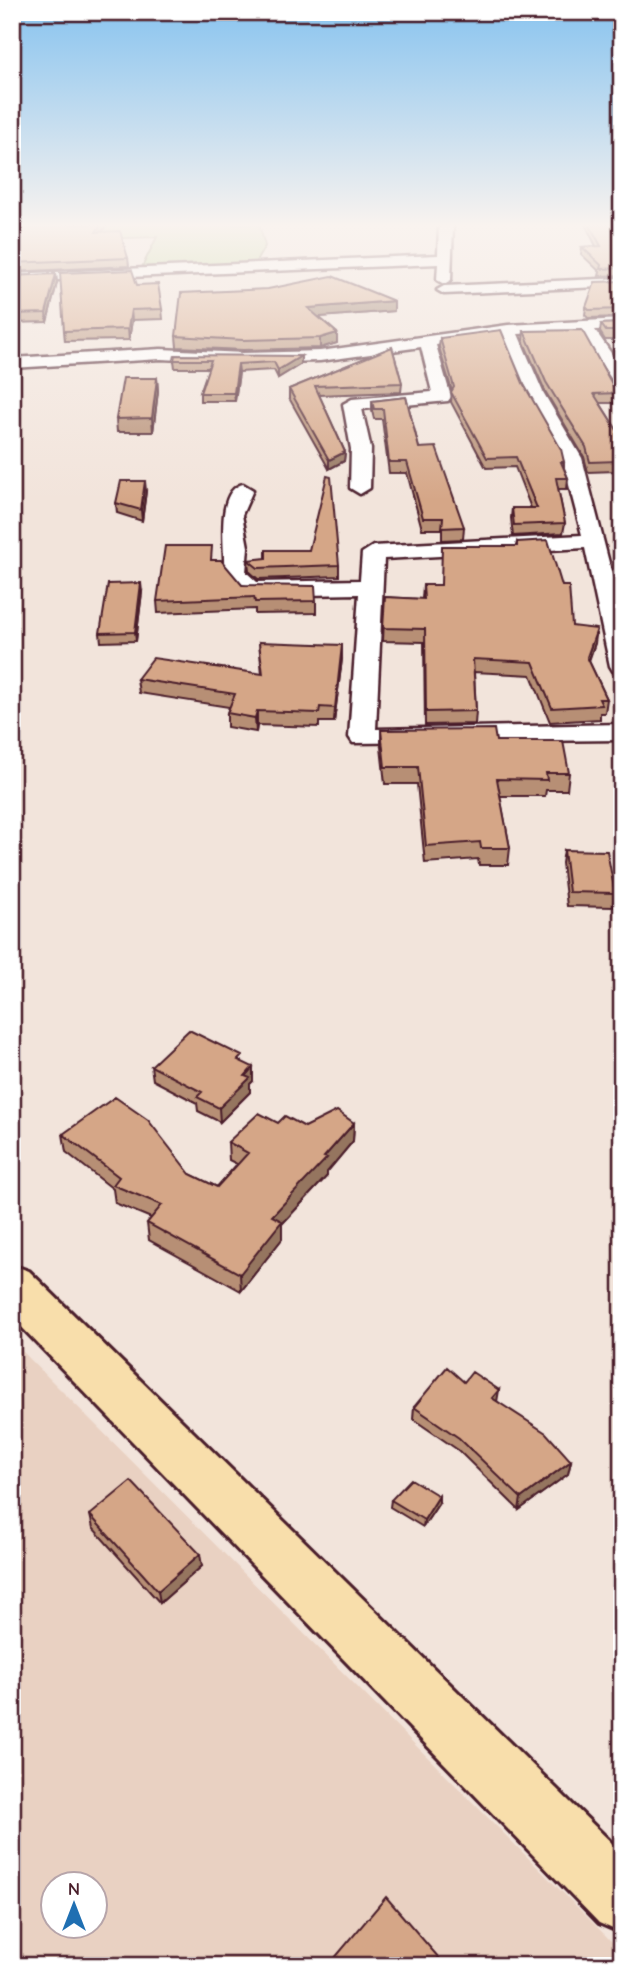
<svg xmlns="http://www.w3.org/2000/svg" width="634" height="1978" font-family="'Comic Neue',sans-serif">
  <rect width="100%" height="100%" fill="#f2e4db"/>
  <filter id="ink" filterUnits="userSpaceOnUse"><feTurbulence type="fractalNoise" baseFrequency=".0143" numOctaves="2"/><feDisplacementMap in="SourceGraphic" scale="14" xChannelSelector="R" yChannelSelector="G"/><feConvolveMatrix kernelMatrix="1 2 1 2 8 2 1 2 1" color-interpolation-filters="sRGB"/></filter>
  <g filter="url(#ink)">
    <!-- built -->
    <path fill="#e9d1c2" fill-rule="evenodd" d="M12 1341 622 1952V1966H12ZM52 1884H94V1926H52Z"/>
    <!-- green -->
    <path fill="#b7d58e" stroke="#807a5c" stroke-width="2" d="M106 224H259L265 246 255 263 146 268 142 267 157 237 98 239Z"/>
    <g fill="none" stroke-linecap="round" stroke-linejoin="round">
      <!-- minor casing -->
      <g stroke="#4a1f2b" stroke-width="5">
        <path id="minor" d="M439 224H453L451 280 444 284 437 280 438 264 12 282V274L438 255Z
          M622 278V286L444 294 437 290 444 286Z
          M622 319V329L595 330 622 369V387L616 386 580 331 518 334 543 392 582 458 622 613V673L613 671 610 666 585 548 384 559 376 729 622 724V740L353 743 349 737 359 594 251 596 243 594 224 573C226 550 214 491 243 484L253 490 242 515 248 547 246 572 257 582 360 580 362 553 373 546 582 535 562 458 525 392 502 336 436 345 451 397 448 401 362 409 371 449 370 488 360 494 350 488 351 449 343 404 352 399 432 392 421 347 320 361 243 363 161 359 12 368V358L161 349 243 353 320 351 508 325Z"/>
      </g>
      <!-- major casing -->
      <g stroke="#4a1f2b" stroke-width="6">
        <path id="major" d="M12 1265 29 1271 622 1853V1933L599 1923 12 1317Z"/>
      </g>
      <!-- minor -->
      <use href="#minor" fill="#fff" fill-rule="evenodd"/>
      <!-- major -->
      <use href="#major" fill="#f8deab" fill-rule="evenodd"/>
    </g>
    <!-- wall -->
    <path fill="#b78f74" stroke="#4a1f2b" stroke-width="2" d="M12 224H106V226L102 232 128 258 129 266 12 272Z
      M585 224H622V275L599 276 600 272 581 254 582 247 596 246Z
      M56 274 57 283 47 322 12 323V276Z
      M622 281V317L588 318 585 315 586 307Z
      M137 285 162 309 163 319 132 320 129 340 65 341 64 331Z
      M394 301V311L319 317 337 333V343L320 348 243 350 177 347 176 336Z
      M622 323V340H605L600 332 601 324Z
      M524 331 617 393 616 403H600L622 438V487L616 471 588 472 584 457 545 391 523 340Z
      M440 338 523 383 564 462V468L568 478 567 489H558L565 523 563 533 513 536 511 518 512 508H531L515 467 486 468 451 402 452 391 439 347Z
      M392 347 402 383 401 392 319 395 345 452 344 461 329 469 289 398V389Z
      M301 356V364L278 378 274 370 239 372 235 401H200V393L209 368H175L174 360Z
      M157 378 158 391 153 432H117L116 419Z
      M406 397 419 448 464 527 463 539 442 540V529H422L407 473H389L382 419H374L372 411V401Z
      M146 491 142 521 117 513 116 503Z
      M517 542 572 626 595 643 589 661 607 699 605 713H600V719L550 722 531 675 474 672 476 711 475 724 425 725 424 642 383 641 385 597 422 599 423 585H441L516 546Z
      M213 560 242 585 316 601V613L255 614V609L158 613 157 601Z
      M248 560 339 565V576L258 579 249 571Z
      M142 592 136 641 101 642 100 633Z
      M259 642 342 659 334 722H319V727L257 725 256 732 227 727V713L229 707 139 693 137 679 262 674Z
      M381 730 496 741 569 773 567 790H546L545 796H500L510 848 508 865H479L478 859 425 863 417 784H385L381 747Z
      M564 850 615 893 613 907 567 906 562 863Z
      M242 1062 253 1081 250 1084V1092L220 1122 198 1111 197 1103 153 1080 151 1066Z
      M278 1123 305 1127 354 1123 353 1141 327 1172V1176L282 1224V1239L241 1291 149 1240 147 1223 151 1218 115 1203 113 1189 66 1152 63 1134 190 1174 217 1187 237 1164 229 1160 228 1142Z
      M464 1382 497 1401 571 1461 568 1474 519 1510 458 1450 413 1419 414 1407Z
      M391 1500 439 1503 423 1527 390 1507Z
      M90 1515 202 1566 160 1603 93 1528Z"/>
    <!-- shaded-wall -->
    <path fill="#95745e" stroke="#4a1f2b" stroke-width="2" d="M101 224H106V226L96 240V232Z
      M56 274 57 283 47 322 46 313Z
      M394 301V311L308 318V308Z
      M131 310 132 320 129 340 128 329Z
      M337 333V343L320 348V338Z
      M301 356V364L278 378V370Z
      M238 364 239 372 235 401 234 393Z
      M157 378 158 391 153 432 152 418Z
      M345 452 344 461 329 469V460Z
      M145 481 146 491 142 521 141 510Z
      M141 583 142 592 136 641 135 632Z
      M597 629 595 643 585 670 587 657Z
      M342 645V659L334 722 335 708Z
      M257 711V725L256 732 255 718Z
      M253 1067V1081L250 1084V1092L220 1122 219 1108 245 1076Z
      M354 1123 353 1141 327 1172V1176L282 1224V1239L241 1291 240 1274 272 1216Z
      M499 1390 497 1402 492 1398Z
      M571 1461 568 1474 519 1510 521 1498Z
      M439 1496V1503L423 1527 424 1520Z
      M200 1554 202 1566 160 1603 158 1591Z"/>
    <!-- building -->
    <path fill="#d5a687" stroke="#4a1f2b" stroke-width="2" d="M12 224H101L96 232 120 231 128 258 12 263Z
      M589 224H622V268L600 269 601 265 582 247 601 246Z
      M132 270 137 285 158 284 162 309 131 310 128 329 64 331 60 273Z
      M56 274 46 313 12 314V276Z
      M332 276 394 301 308 308 337 333 320 338 243 340 176 336 181 293 268 289Z
      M622 281V309L589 310 586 307 595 282Z
      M622 323V331H606L601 324Z
      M501 330 523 383 561 449 564 462H561L568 478H556L565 523 514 525 512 508H537L516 457 487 458 451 392 454 387 440 338Z
      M582 330 617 393 594 394 622 438V473L617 461 590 462 586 447 546 382 524 331Z
      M392 347 402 383 315 386 345 452 329 460 289 389Z
      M175 355 301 356 278 370 274 362 238 364 234 393H200L211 360H174Z
      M123 378H157L152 418 116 419Z
      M406 397 419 448 436 447 464 527 442 528 443 518H423L407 462H389L383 409H374L372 401Z
      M327 476 331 477 339 565 258 568 248 560 266 558V550H309Z
      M121 481H145L141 510 116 503Z
      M548 540 562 586H569L572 626 597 629 587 657 607 699H599L602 705 552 708 533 662 473 659 476 711 426 712 425 629 383 628 385 597 424 599 423 585H441L442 546H517V542Z
      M165 546H212L211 560H221L242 585 315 586 316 601 255 602 254 597 157 601Z
      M141 583 135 632 100 633 108 584Z
      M259 642 342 645 335 708 320 707 319 713 257 711 255 718 227 713 235 694 137 679 153 658 263 674Z
      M494 729 496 741H563L569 773H546L547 780 497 779 510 848H481L480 842 426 846 418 767H385L381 730Z
      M564 850 607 851 615 893 569 892Z
      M189 1030 242 1056 238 1060 253 1067 245 1076 250 1078 219 1108 197 1097 202 1092 151 1066Z
      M115 1097 148 1120 190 1174 217 1187 248 1153 228 1142 259 1113 278 1123 285 1116 305 1127 337 1111 354 1123 324 1157 327 1158 272 1216 282 1221 240 1274 147 1223 162 1205 113 1185 119 1177 63 1134Z
      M447 1367 464 1382 472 1372 499 1390 492 1398 546 1433 571 1461 521 1498 459 1438 414 1407Z
      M411 1479 439 1496 424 1520 391 1500Z
      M131 1481 200 1554 158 1591 90 1515Z
      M386 1897 446 1966H328Z"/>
  </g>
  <!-- sky -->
  <linearGradient id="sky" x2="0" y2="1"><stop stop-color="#87c3ef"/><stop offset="0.45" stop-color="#f9f3ef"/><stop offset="1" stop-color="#f9f3ef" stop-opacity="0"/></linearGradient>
  <rect width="634" height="500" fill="url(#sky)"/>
  <!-- margin -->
  <rect width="634" height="1978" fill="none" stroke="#fff" stroke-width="42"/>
  <rect x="21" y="21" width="592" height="1936" fill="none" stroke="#4a1f2b" stroke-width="2.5" filter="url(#ink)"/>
  <!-- north arrow -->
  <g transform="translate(74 1905)"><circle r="33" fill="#ffffff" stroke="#b7a5aa" stroke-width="2"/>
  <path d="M0-5L12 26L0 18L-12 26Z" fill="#1f6fb2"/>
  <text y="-10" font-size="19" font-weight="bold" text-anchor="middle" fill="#4a1f2b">N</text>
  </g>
</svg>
